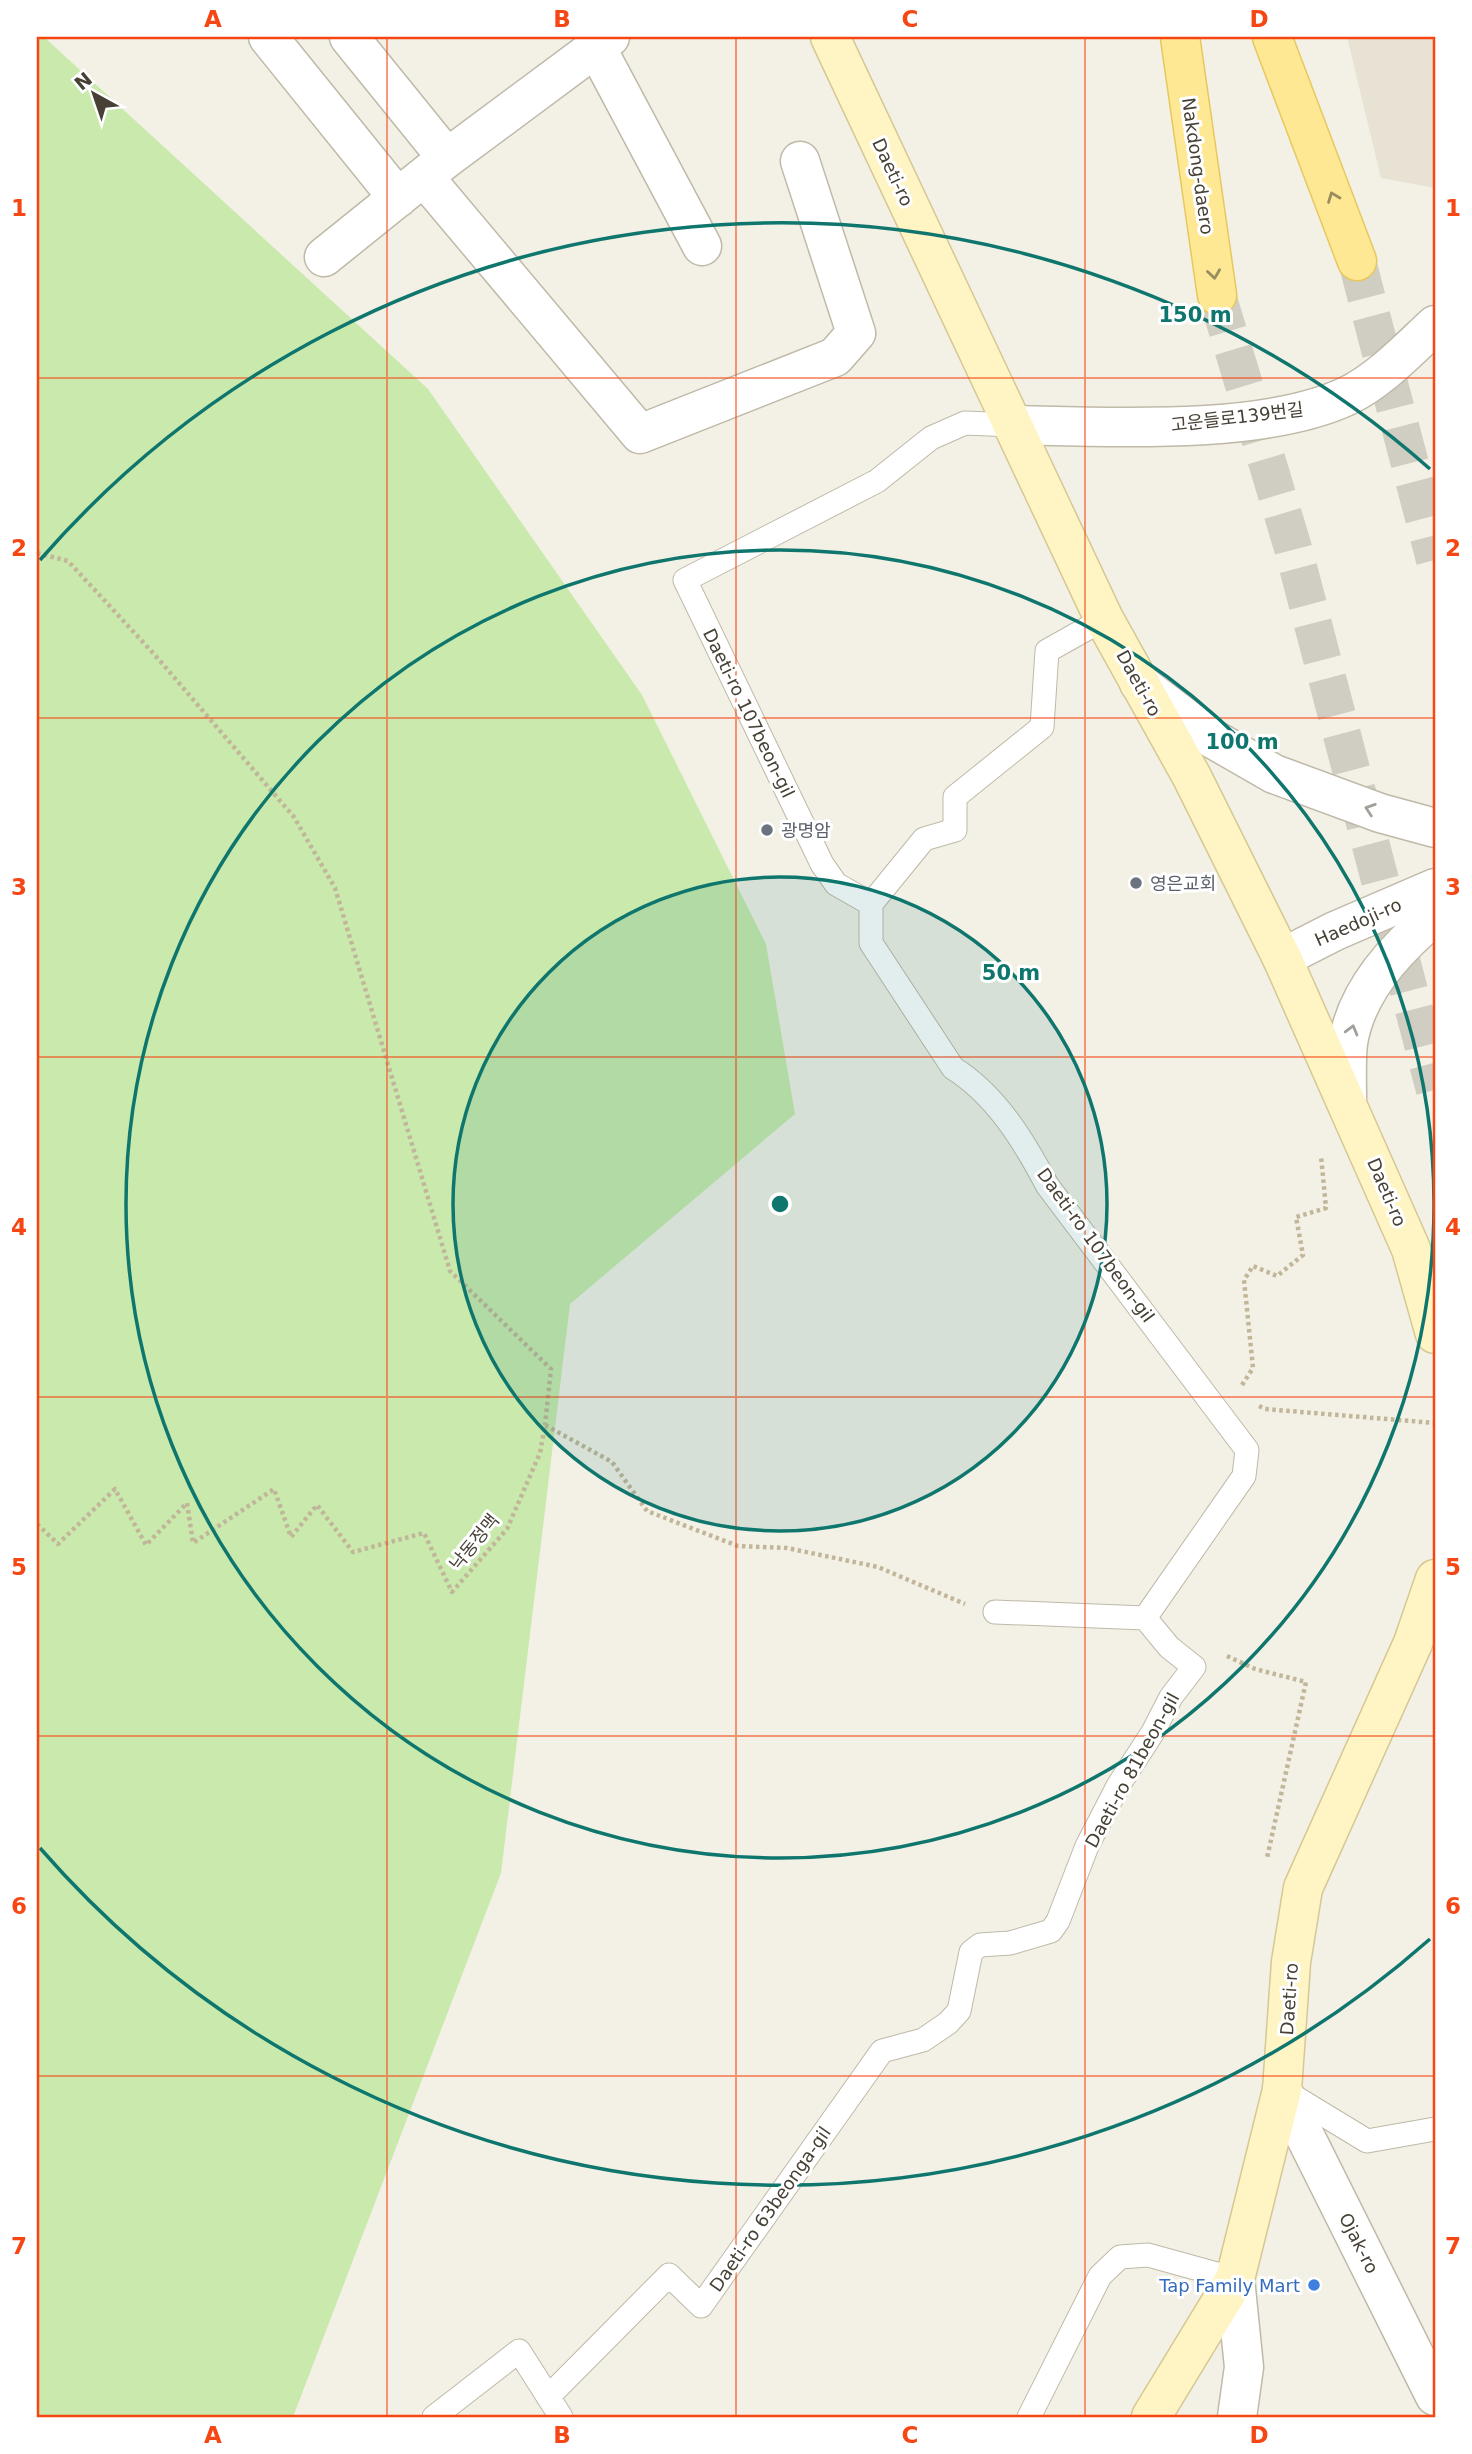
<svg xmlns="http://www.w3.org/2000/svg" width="1472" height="2454" font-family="'DejaVu Sans','Noto Sans KR',sans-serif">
  <rect width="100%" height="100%" fill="#f3f0e5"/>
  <!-- residential -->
  <path fill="#e7e2d3" d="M1347 37H1435V188L1381 178Z"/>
  <!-- green -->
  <path fill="#c9e9ad" d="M37 37H44L428 389 642 695 766 944 795 1114 570 1304 501 1873 293 2417H37Z"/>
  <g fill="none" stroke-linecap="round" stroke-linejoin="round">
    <!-- primary-tunnel -->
    <path stroke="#d0cdc2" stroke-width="38" stroke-dasharray="38 19" stroke-linecap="butt" d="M1357 261 1435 560
      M1217 295 1293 548 1435 1090"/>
    <!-- service casing -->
    <g stroke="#bfb9a8" stroke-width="25">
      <path id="service" d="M1012 425 965 423 931 438 877 481 685 580 822 864 836 884 871 904V943L953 1068C996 1095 1024 1141 1047 1185L1247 1450 1244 1476 1145 1618
        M871 904 924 839 955 830V797L1042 727 1047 651 1104 619
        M1288 2093 1367 2141 1435 2129
        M548 2397 669 2275 701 2306 882 2051 923 2040 948 2023 959 2011 971 1952 980 1945 1010 1943 1051 1931 1058 1921 1087 1846 1118 1786 1153 1732 1171 1697 1194 1667 1169 1647 1145 1618 995 1612
        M434 2417 519 2351 561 2417
        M1029 2417 1100 2276 1120 2257 1148 2255 1235 2279"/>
    </g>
    <!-- minor casing -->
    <g stroke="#bfb9a8" stroke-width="41">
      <path id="minor" d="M268 37 398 198
        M349 37 447 158
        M596 47 702 246
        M424 177 640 434 835 357 856 333 800 161
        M324 257 447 158 610 37
        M1012 425C1107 427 1262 436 1347 396 1379 381 1409 349 1435 325
        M1235 2279 1244 2367 1237 2417"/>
    </g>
    <!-- tertiary casing -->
    <g stroke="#bfb9a8" stroke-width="41">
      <path id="tertiary" d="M1139 683 1213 739 1274 774 1380 813 1435 828
        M1282 958 1335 931 1435 888
        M1347 1098C1347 1080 1346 1061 1348 1043 1356 991 1396 948 1435 916
        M1282 2090 1435 2396"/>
    </g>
    <!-- secondary casing -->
    <g stroke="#d5c894" stroke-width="41">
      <path id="secondary" d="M830 37 1104 619 1192 777 1282 958 1411 1249 1435 1334
        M1151 2417 1235 2279 1282 2090 1291 1962 1303 1888 1413 1643 1435 1579"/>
    </g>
    <!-- primary casing -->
    <g stroke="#e7c860" stroke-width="41">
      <path id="primary" d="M1180 37 1217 295
        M1272 37 1357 261"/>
    </g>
    <!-- path -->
    <path stroke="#c1b699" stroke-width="4.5" stroke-dasharray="3.5 3.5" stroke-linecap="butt" d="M37 553 68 561 154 654 294 817 335 888 450 1271 551 1369 545 1425
      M1242 1385 1253 1368 1244 1280 1253 1266 1277 1276 1303 1255 1296 1217 1326 1208 1321 1156
      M1259 1406 1265 1409 1435 1423
      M37 1524 58 1544 115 1489 146 1545 187 1503 193 1543 274 1489 291 1537 317 1505 353 1552 424 1533 452 1592 507 1529 540 1453 545 1425 612 1462 647 1511 738 1546 787 1548 878 1567 965 1604
      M1227 1656 1255 1669 1306 1682 1267 1858"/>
    <!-- service -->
    <use href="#service" stroke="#fff" stroke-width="23"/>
    <!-- minor -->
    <use href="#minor" stroke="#fff" stroke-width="38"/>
    <!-- tertiary -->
    <use href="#tertiary" stroke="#fff" stroke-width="38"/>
    <!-- secondary -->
    <use href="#secondary" stroke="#fff5c4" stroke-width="38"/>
    <!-- primary -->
    <use href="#primary" stroke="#ffe893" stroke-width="38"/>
  </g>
  <!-- one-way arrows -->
  <defs><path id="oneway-chevron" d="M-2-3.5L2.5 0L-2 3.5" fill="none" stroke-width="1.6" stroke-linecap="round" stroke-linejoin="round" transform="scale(1.75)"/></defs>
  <g stroke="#998c5f">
    <use href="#oneway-chevron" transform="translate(1333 197) rotate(-111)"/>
    <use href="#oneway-chevron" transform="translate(1214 274) rotate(82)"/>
  </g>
  <g stroke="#a2a09a">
    <use href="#oneway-chevron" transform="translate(1370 809) rotate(-161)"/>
    <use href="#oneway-chevron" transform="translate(1352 1030) rotate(-75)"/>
  </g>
  <!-- grid -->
  <path fill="none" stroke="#f64613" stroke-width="2" stroke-opacity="0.55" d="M387 37V2417M736 37V2417M1085 37V2417M37 378H1435M37 718H1435M37 1057H1435M37 1397H1435M37 1736H1435M37 2076H1435"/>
  <!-- distance rings -->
  <circle cx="780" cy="1204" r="327" fill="#0f766e" fill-opacity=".12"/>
  <g fill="none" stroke="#0f766e" stroke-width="3.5">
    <circle cx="780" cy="1204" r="327"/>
    <circle cx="780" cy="1204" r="654"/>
    <path d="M1430 1939A981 981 0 0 1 40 1848M40 560A981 981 0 0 1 1430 469"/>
  </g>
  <!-- markers -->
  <g fill="#6b7280" stroke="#fff" stroke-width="2.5">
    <circle cx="767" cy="830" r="7"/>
    <circle cx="1136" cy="883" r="7"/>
  </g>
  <circle fill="#3f7fe0" stroke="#fff" stroke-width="2.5" cx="1314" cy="2285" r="7"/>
  <g text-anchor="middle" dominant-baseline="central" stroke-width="6" stroke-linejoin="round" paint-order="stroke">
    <!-- street labels -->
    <g font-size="18" fill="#464035" stroke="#fff">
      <text transform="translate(1198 166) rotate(82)">Nakdong-daero</text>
      <text transform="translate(893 172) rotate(65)">Daeti-ro</text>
      <text transform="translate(1237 417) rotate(-7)">고운들로139번길</text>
      <text transform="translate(1139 683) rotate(61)">Daeti-ro</text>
      <text transform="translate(749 713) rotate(64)">Daeti-ro 107beon-gil</text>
      <text transform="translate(1358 922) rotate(-24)">Haedoji-ro</text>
      <text transform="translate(1387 1192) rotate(67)">Daeti-ro</text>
      <text transform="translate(1096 1245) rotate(54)">Daeti-ro 107beon-gil</text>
      <text transform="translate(474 1542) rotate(-51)">낙동정맥</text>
      <text transform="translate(1132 1770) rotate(-61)">Daeti-ro 81beon-gil</text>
      <text transform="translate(1289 1999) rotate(-86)">Daeti-ro</text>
      <text transform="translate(770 2209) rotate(-55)">Daeti-ro 63beonga-gil</text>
      <text transform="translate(1359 2243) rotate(63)">Ojak-ro</text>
    </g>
    <!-- worship labels -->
    <g font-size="18" fill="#5b616d" stroke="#fff" text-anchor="start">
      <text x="781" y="830">광명암</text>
      <text x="1150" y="883">영은교회</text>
    </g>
    <!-- shop labels -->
    <g font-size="18" fill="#366cbe" stroke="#fff" text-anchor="end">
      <text x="1300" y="2285">Tap Family Mart</text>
    </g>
  </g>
  <circle cx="780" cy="1204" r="10" fill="#0f766e" stroke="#fff" stroke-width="3.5"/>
  <g font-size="21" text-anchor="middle" font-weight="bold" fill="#0f766e" stroke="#fff" stroke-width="6" stroke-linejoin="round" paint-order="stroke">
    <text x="1195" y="322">150 m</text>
    <text x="1242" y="749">100 m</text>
    <text x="1011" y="980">50 m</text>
  </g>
  <!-- border -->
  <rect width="1472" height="2454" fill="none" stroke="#ffffff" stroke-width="77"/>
  <!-- north arrow -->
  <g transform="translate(94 94) rotate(320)" stroke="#ffffff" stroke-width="5" paint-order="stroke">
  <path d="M0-5L12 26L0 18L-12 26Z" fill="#464035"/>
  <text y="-10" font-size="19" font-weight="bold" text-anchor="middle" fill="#464035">N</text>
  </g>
  <rect x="38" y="38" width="1396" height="2378" fill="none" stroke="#f64613" stroke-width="2.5"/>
  <g font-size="23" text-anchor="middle" font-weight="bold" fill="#f64613">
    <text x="213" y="27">A</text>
    <text x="562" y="27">B</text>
    <text x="910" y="27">C</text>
    <text x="1259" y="27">D</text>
    <text x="19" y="216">1</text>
    <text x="1453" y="216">1</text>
    <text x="19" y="556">2</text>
    <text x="1453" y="556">2</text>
    <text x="19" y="895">3</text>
    <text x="1453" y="895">3</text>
    <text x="19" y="1235">4</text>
    <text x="1453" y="1235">4</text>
    <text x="19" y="1575">5</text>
    <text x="1453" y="1575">5</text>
    <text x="19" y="1914">6</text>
    <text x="1453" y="1914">6</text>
    <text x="19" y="2254">7</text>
    <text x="1453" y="2254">7</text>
    <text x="213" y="2443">A</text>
    <text x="562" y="2443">B</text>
    <text x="910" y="2443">C</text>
    <text x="1259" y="2443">D</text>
  </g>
</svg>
